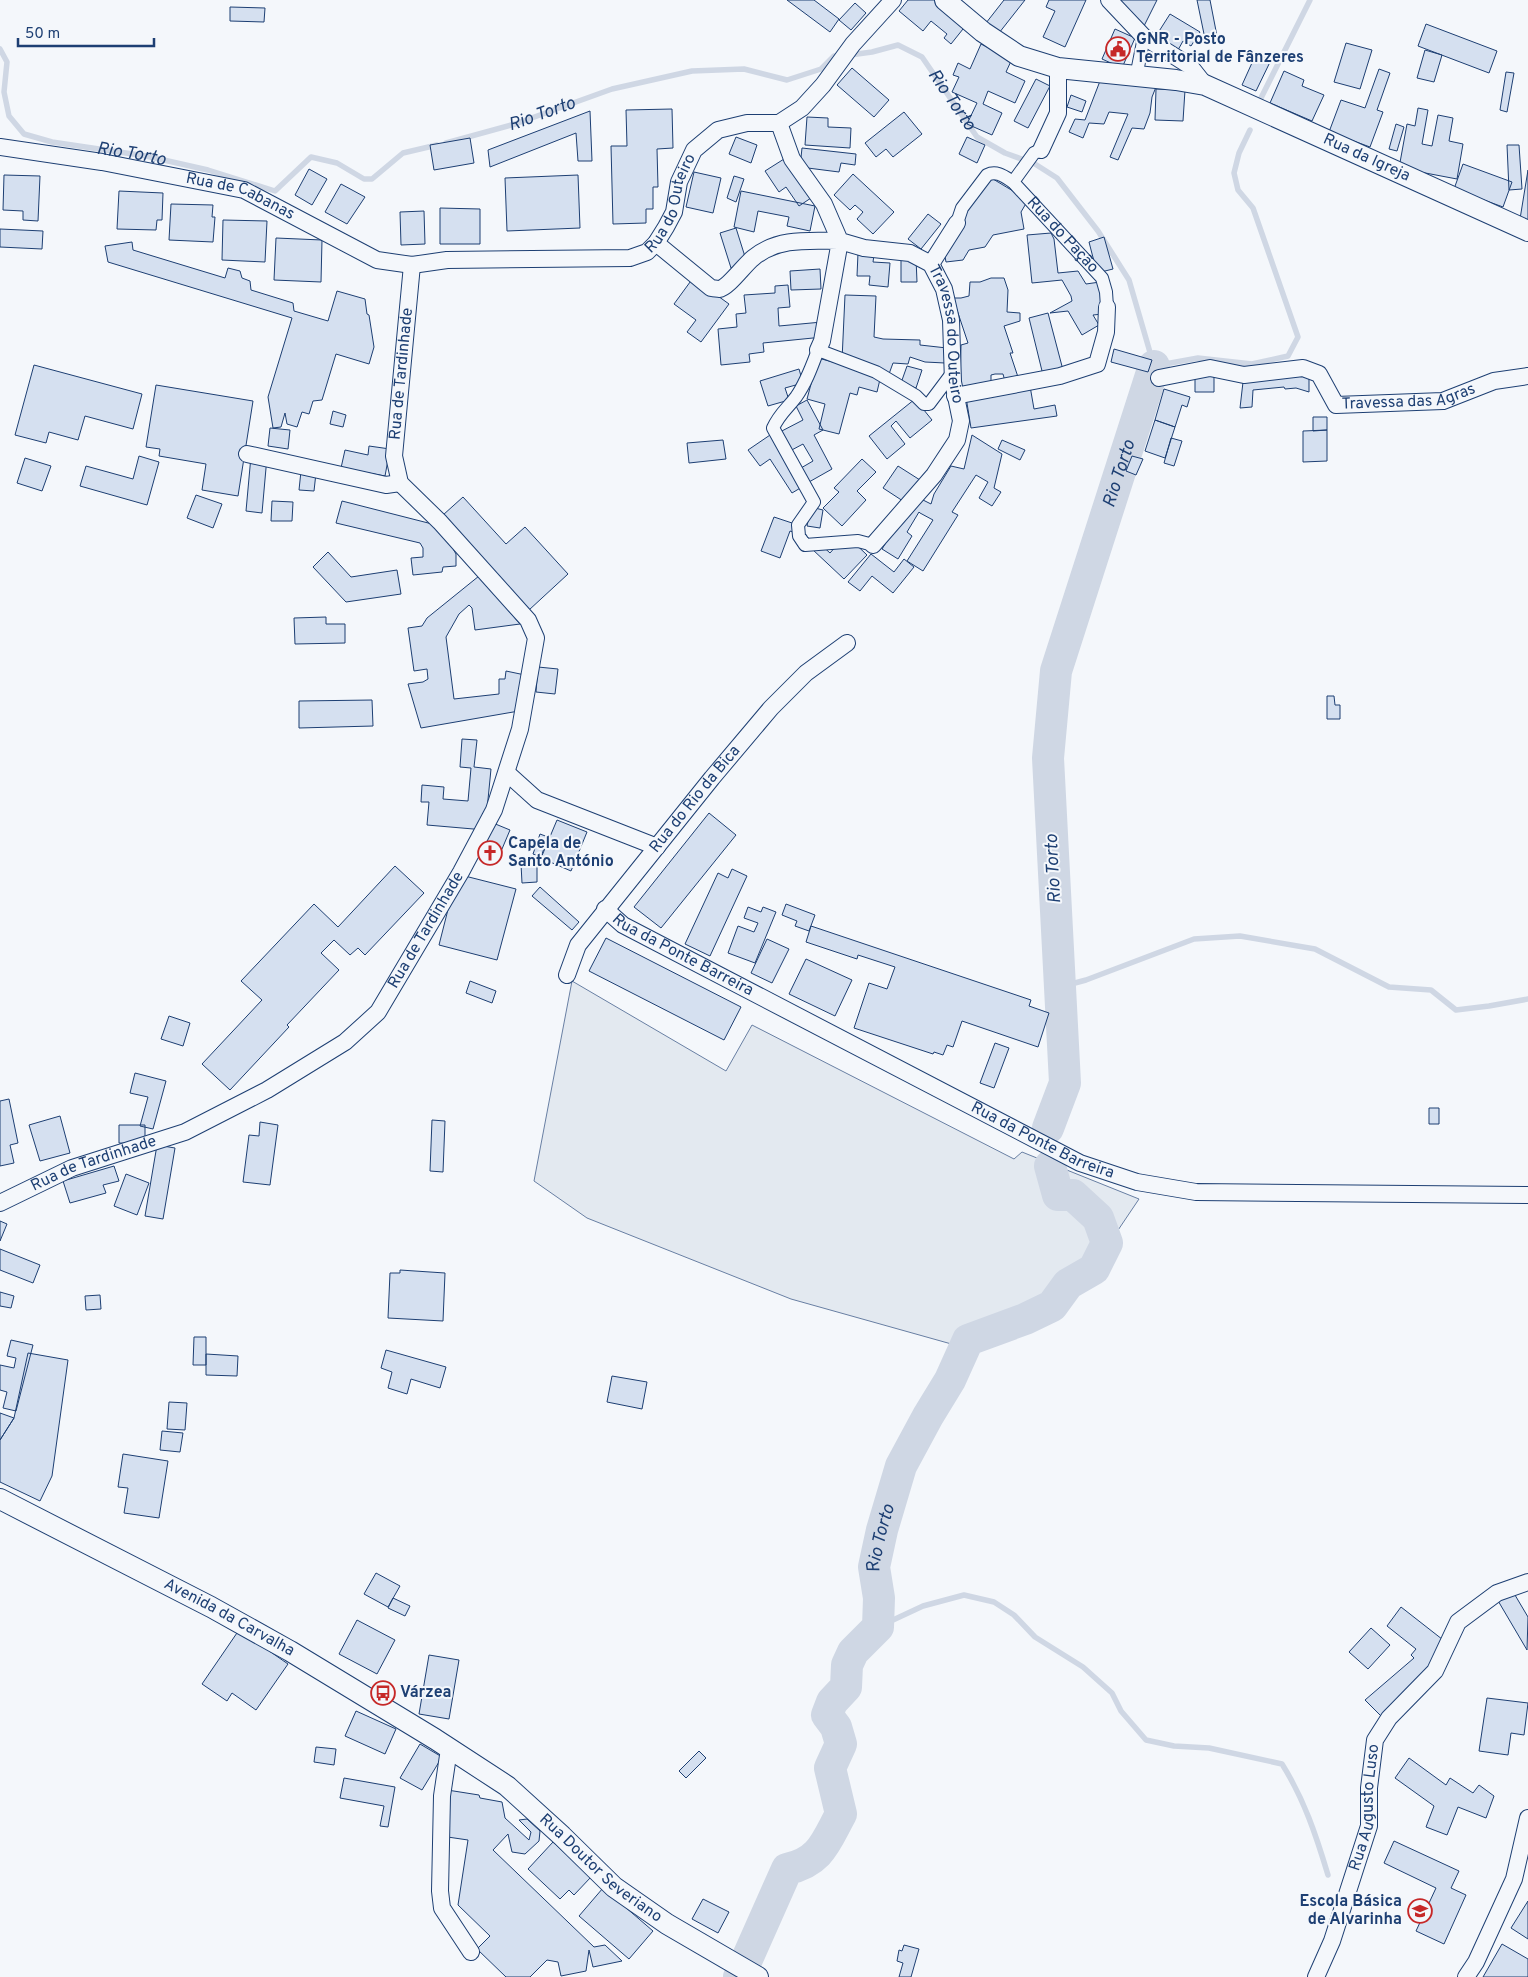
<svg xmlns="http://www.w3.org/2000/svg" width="1528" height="1977" font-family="Overpass,sans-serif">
  <rect width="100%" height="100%" fill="#f4f7fb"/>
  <!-- green -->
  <path fill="#e3e9f0" stroke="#687fa3" d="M572 981 726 1071 752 1025 1014 1159 1022 1152 1139 1199 1104 1251 1003 1329 959 1338 955 1345 791 1299 587 1218 534 1181Z"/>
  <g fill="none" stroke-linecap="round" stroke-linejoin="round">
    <!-- stream -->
    <g stroke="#cfd7e4" stroke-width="5.5">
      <path id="s1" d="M0 49 7 62 4 92 9 116 24 134 52 142 146 156 208 170 275 191 311 157 337 163 364 179H372L403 153 437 145"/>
      <path id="s2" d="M850 55 872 52 898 45 922 57 977 137 1005 153 1035 164 1057 178 1098 231 1129 280 1154 366 1198 358 1252 364 1288 356 1298 337 1253 208 1238 190 1234 173 1239 153 1250 130"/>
      <path d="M1261 98 1310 0"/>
      <path id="s3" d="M446 143 515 124 612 89 692 71 744 69 787 80 821 69 834 56H840"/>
      <path d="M1060 987 1086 980 1194 939 1240 936 1315 949 1389 987 1431 990 1456 1010 1489 1006 1528 999"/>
      <path d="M878 1627 923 1606 964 1595 994 1602 1014 1615 1035 1637 1083 1667 1112 1693 1121 1711 1146 1740 1174 1746 1209 1748 1282 1764C1304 1799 1316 1835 1328 1875"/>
    </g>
    <!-- river -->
    <g stroke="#cfd7e4" stroke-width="32">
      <path id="s4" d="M1048 1128 1065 1083 1048 758 1056 671 1154 366"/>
      <path id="s5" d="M739 1977 787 1869C821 1862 826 1841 841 1814L830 1768 841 1744 836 1727 827 1715 832 1702 846 1687 847 1665 853 1652 878 1627 879 1598 874 1567 882 1530 901 1466 928 1416 950 1380 968 1340 1025 1319 1052 1306 1068 1284 1094 1269 1107 1243 1098 1218 1073 1195H1058L1050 1166"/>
    </g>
  </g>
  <!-- building -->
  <path fill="#d5e0f0" stroke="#1d3f73" d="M787 0H814L839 19 830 32Z
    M908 0H937L967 24 951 44 944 38 947 34 931 21 923 31 899 11Z
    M1004 0H1025L999 33 986 23Z
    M1049 0H1086L1065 47 1043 37 1055 11 1046 7Z
    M1118 0H1157L1144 26Z
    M1197 0H1210L1217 36 1204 34Z
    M855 3 866 13 851 30 839 20Z
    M230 7 265 8 264 22 230 21Z
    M1170 14 1200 32 1191 46 1183 41 1178 50 1156 36Z
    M1426 24 1497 51 1489 73 1418 46Z
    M1115 29 1135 38 1122 68 1102 59Z
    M1346 43 1372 50 1360 89 1334 82Z
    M981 44 1012 59 1006 72 1025 81 1015 103 988 91 983 104 1002 113 992 135 967 124 977 103 952 92 959 77 953 75 958 63 970 69Z
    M1425 50 1442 55 1434 82 1417 78Z
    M1256 54 1271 60 1256 91 1242 85Z
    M852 68 889 100 874 117 837 85Z
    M1379 69 1390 73 1377 110 1383 112 1370 147 1329 132 1341 100 1365 108Z
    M1284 71 1304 80 1302 86 1324 95 1312 121 1270 103Z
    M1506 72 1514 73 1507 112 1500 110Z
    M1036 79 1050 86 1028 128 1014 121Z
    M1100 81 1156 87 1152 97 1150 113 1144 129 1132 128 1118 160 1110 157 1128 114 1109 112 1104 124 1089 123 1083 138 1069 132 1075 119 1085 120Z
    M1156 89 1185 90 1183 121 1155 120Z
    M1071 95 1086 101 1082 112 1067 107Z
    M1418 108 1428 110 1422 144 1432 146 1438 115 1453 118 1449 141 1463 144 1457 179 1399 168 1407 124 1415 126Z
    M672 109 673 148 657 149 658 187H653V209H646V223L613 224 611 146H627L626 110Z
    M590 111 592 161H578L576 133 490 167 488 150Z
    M904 112 922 134 893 157 886 149 876 157 865 143Z
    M807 117 828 118V127L851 128 850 148 805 145Z
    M1396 124 1404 127 1397 151 1389 149Z
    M736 137 757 145 751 163 729 154Z
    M967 137 985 145 977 163 959 154Z
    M470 138 474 163 434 170 430 145Z
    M1507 145H1519L1522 189 1509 190Z
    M802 148 856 154 855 165 841 163 839 172 800 167Z
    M784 159 811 198 799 206 786 187 779 192 765 171Z
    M1463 164 1512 182 1503 207 1454 189Z
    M309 169 327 179 312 205 295 195Z
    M1528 170V220L1520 219Z
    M694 172 721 178 713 213 686 207Z
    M853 174 894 212 873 234 857 219 863 212 855 205 850 210 834 195Z
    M4 175 40 176 38 221 23 220V211L3 210Z
    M578 175 580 228 507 231 505 178Z
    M734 176 744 179 736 202 727 198Z
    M988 176 1023 197 1031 195 1021 212 1024 229 993 235 985 247 969 250 963 260 946 262 944 251Z
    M341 184 365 197 347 224 325 212Z
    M119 191 163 193 162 220H157L156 230 117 229Z
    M741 191 815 206 810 231 787 226 789 217 758 211 754 232 734 227Z
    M171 204 213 205 212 217H215L213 242 169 240Z
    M440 208 480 209V244H440Z
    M424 211 425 244 401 245 400 212Z
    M928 214 941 224 921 249 908 239Z
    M223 220 267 221 265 262 222 260Z
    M736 228 747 263 731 268 720 233Z
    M0 229 43 231 42 249 0 247Z
    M1051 233 1054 239 1058 273 1078 271 1086 284 1100 282 1103 314 1093 315 1099 325 1082 335 1068 311 1050 313 1072 301 1071 296 1062 280 1032 283 1027 235Z
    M1104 237 1113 269 1097 273 1089 242Z
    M276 238 322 240 321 282 274 280Z
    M132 242 133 250 225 278 228 268 240 271 242 278 250 281 251 290 293 303 294 311 328 321 337 291 365 299 367 314 369 315 374 347 369 364 336 354 322 400 313 401 309 414 302 412 297 427 287 424 285 413 281 427 273 428 268 397 292 318 108 262 105 246Z
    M858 253 874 255 873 262 890 263 888 287 869 285 870 276H857Z
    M901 258H916L917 282H901Z
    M820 269 821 289 791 290 790 271Z
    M693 278 729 304 701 342 687 332 696 320 674 304Z
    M991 278H1004L1008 290 1007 312 1020 313V321L1004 326 1013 353H1010L1019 380 1006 385 1003 374H995L991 375V388H960L961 345 968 343 953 298H961L969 296 970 282H980Z
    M788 285 790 307 778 308 779 326 822 322 823 337 763 343 764 352 749 354 750 362 721 365 718 329 737 327 736 314 746 313 744 295 775 293V286Z
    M845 295 876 296 874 337 883 339 920 340V345L947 348 945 363 925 362 910 357 908 364 893 363 889 374 842 360Z
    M1048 313 1063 370 1043 375 1029 318Z
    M1114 349 1152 360 1148 372 1111 362Z
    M818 358 881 375 877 392 859 387 857 395 850 393 839 434 819 429 825 404 807 399Z
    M34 365 142 394 133 429 85 416 78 440 49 432 46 443 15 435Z
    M907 366 922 370 916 388 901 383Z
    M799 369 803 383 785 388 789 400 768 406 760 381Z
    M1195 375H1214V392H1195Z
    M1297 375 1309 378V392L1296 388 1285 389 1284 387 1253 390 1252 407 1240 408 1243 382Z
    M156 385 253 401 238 496 202 490 206 464 159 456 160 449 146 447Z
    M1030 386 1034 409 1055 405 1057 416 971 428 966 397Z
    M1164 389 1190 397 1187 407 1182 405 1175 427 1155 420Z
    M915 399 932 420 910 438 896 421 891 426 905 444 887 459 869 436Z
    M807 400 823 430 814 435 832 469 809 482 801 468 813 461 803 444 788 452 778 433 803 420 796 406Z
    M333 411 346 415 343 427 330 424Z
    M1313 417H1327V430L1313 431Z
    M1155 420 1175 427 1165 458 1145 451Z
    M270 428 290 430 288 449 268 446Z
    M1327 430V461L1303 462V431Z
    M773 433 807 484 792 493 770 459 760 466 748 450Z
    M972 435 1002 454 994 488 1001 492 992 506 979 498 988 482 976 475 952 512 958 515 923 571 907 561 933 520 920 513 919 512 907 532 912 536 898 559 882 549 915 496 931 504 934 494 951 466 964 469Z
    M1171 438 1182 441 1174 466 1164 463Z
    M723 440 726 459 689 463 687 443Z
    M1002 440 1025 450 1020 460 998 449Z
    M369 446 390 449 385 476 341 468 345 450 368 455Z
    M139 456 159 462 147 505 80 486 86 466 133 479Z
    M251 456 267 457 262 513 246 511Z
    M1132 456 1143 459 1136 475 1126 471Z
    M25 458 51 466 42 491 17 483Z
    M862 459 876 472 857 491 866 500 842 526 823 508 839 492 834 488Z
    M898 466 920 480 906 503 883 488Z
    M301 471 316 473 314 491 299 490Z
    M196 495 222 504 213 528 187 518Z
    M463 497 506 544 525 527 568 574 529 610 443 515Z
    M272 501 293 502 292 521H271Z
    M342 501 440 526 456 554V566L443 567 442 572 413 575 411 558 423 557V548L420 543 336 523Z
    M811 507 823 510 820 528 807 526Z
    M774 517 801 526 798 534 790 531 780 558 761 551Z
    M846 535 867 555 844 579 812 549 818 542 830 553Z
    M328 552 351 577 397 570 401 594 346 602 313 567Z
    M871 554 894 572 904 559 914 567 893 593 872 576 860 591 848 582Z
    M479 576 520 624 475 630 472 608 469 605 459 614 446 637 454 699 499 694V679H505L506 671 525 675 519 711 421 728 408 684 423 682 428 679 427 669 414 671 408 628 422 626 427 618Z
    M326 617V624H345V643L295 644 294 618Z
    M538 667 558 669 555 694 536 692Z
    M1327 696H1334L1335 705H1340V719H1327Z
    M372 700 373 726 299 728V701Z
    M462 739 477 740 474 767 491 769 485 830 427 825 429 802H421L422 785 444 787 443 799 468 801 471 768 460 767Z
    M709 813 736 835 661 928 634 907Z
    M557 820 587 832 571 871 541 858Z
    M493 823 510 830 502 849 485 841Z
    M540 834 548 837 541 857 533 854Z
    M485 841 502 849 494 864 478 857Z
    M537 863V882L522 883 521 864Z
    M395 866 424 893 365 955 358 948 350 955 334 940 321 953 339 970 287 1025 289 1027 230 1090 202 1064 262 1000 241 981 314 904 338 927Z
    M732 869 747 876 710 956 685 944 718 873 728 878Z
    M457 874 516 889 497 960 439 945Z
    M540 887 579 922 572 930 532 896Z
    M786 904 815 915 809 931 795 926 797 921 782 915Z
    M748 907 761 912 763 907 776 912 755 963 728 953 738 926 754 932 758 923 744 918Z
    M811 926 1031 1000 1029 1006 1049 1013 1038 1047 962 1021 953 1047 947 1045 943 1055 934 1052 933 1054 854 1028 869 983 887 989 895 967 858 955 857 959 806 942Z
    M606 938 741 1007 724 1040 589 971Z
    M767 939 789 949 772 983 751 973Z
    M806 959 852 980 835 1016 789 994Z
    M470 981 496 991 492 1003 466 993Z
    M169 1016 190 1023 183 1046 161 1039Z
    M995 1043 1009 1048 994 1088 980 1083Z
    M135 1073 166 1081 153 1129 140 1126 148 1097 130 1093Z
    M9 1099 18 1143 10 1145 14 1163 0 1166V1101Z
    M1429 1108H1439V1124H1429Z
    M60 1116 70 1153 40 1161 29 1125Z
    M432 1120 445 1121 443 1172 430 1171Z
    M260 1122 278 1125 270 1185 243 1182 249 1135 259 1136Z
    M119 1125H145V1144L119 1143Z
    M157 1145 175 1148 163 1219 145 1216Z
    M114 1166 119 1181 103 1185 106 1193 70 1203 63 1181Z
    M126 1174 149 1183 137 1215 114 1206Z
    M0 1221 7 1224 0 1241Z
    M0 1249 40 1265 33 1283 0 1270Z
    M400 1270 445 1273 443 1321 388 1318 390 1273H400Z
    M0 1292 14 1296 11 1308 0 1306Z
    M100 1295 101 1309 86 1310 85 1296Z
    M194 1337H206V1365H193Z
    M11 1340 33 1345 16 1411 3 1408 7 1392 0 1390V1365L14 1368 16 1358 7 1356Z
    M386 1350 446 1367 440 1388 411 1379 407 1394 388 1388 392 1372 381 1368Z
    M28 1353 68 1360 52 1476 40 1501 0 1482V1440L14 1418Z
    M206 1354 238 1356 237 1376 206 1375Z
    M612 1376 647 1382 642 1409 607 1402Z
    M169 1402 187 1403 185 1430 167 1429Z
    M0 1413 14 1418 0 1440Z
    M162 1431 183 1433 180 1452 160 1450Z
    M123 1454 168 1461 159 1518 124 1513 128 1488 118 1487Z
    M376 1573 400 1586 388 1607 364 1594Z
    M1512 1590 1528 1617 1527 1650 1497 1599Z
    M393 1598 410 1606 405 1616 388 1608Z
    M1401 1607 1447 1643 1432 1671 1381 1716 1365 1700 1414 1658 1411 1655 1416 1649 1387 1626Z
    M357 1620 395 1640 377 1674 339 1654Z
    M1371 1628 1390 1645 1368 1669 1349 1652Z
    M239 1630 288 1664 256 1710 232 1693 227 1701 202 1684Z
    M429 1655 459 1660 449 1719 419 1714Z
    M1487 1698 1528 1703 1524 1735 1511 1733 1508 1755 1479 1751Z
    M356 1711 396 1729 385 1754 345 1736Z
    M420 1744 442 1757 422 1790 400 1778Z
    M316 1747 336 1749 334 1765 314 1762Z
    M699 1751 706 1758 686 1778 679 1771Z
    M1409 1758 1446 1785 1450 1778 1473 1793 1479 1785 1494 1796 1486 1818 1458 1807 1447 1835 1426 1827 1434 1806 1395 1778Z
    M344 1778 395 1787 388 1827 380 1826 384 1806 340 1798Z
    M441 1789 479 1795 480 1798 502 1802 505 1818 529 1840 531 1832 519 1820 527 1819 540 1831 539 1841 525 1854 512 1852 508 1834 493 1850 594 1947 605 1945 622 1961 593 1967 589 1950 586 1971 561 1976 558 1962 547 1960 530 1977H506L477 1949 490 1936 458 1905 468 1840 434 1835Z
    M1394 1841 1459 1871 1451 1888 1466 1895 1444 1944 1416 1931 1436 1888 1384 1863Z
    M553 1842 591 1877 574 1895 569 1890 560 1899 528 1869Z
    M603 1888 653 1931 629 1959 579 1916Z
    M703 1899 729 1912 718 1933 692 1919Z
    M1528 1901V1939L1511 1928Z
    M1502 1944 1528 1959V1977H1483Z
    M904 1945 919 1949 911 1977H899L903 1963 897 1961 899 1950 902 1951Z"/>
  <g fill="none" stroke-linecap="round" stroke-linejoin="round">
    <!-- pedestrian casing -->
    <g stroke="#1d3f73" stroke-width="14">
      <g id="pedestrian">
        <path d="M1136 77 1144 37"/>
        <path id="s6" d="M1041 150 1034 153 1013 182 1102 278 1106 292 1107 307"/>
        <path d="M957 223 962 208 987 175C997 170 1005 177 1013 182"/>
        <path d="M873 545 858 541 805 545 799 536 798 525 814 502 773 428C780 413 787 409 796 397 806 383 812 366 818 350L876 372 916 396 924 404H929L953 372"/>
      </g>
    </g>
    <!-- minor casing -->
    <g stroke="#1d3f73" stroke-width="18">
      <g id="minor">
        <path d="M1109 0 1144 37 1190 66 1205 85"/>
        <path id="s7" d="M779 123 792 159 824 204 840 241 864 248 910 253 931 264 944 289 951 320 953 382 961 421 957 440 934 475 873 545"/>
        <path id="s8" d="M0 147 102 162 244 190 377 260 412 265 447 260 630 258 647 252 656 243 666 227 674 212 679 182 694 150 718 130 747 123H779L802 108 823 85 853 44 893 0"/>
        <path d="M1041 150 1058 113V68"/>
        <path d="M656 243 711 288C713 288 718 289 719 289 728 288 745 264 753 258 778 237 810 241 840 241L822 341 818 350"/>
        <path d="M931 264 957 223"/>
        <path id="s9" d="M1159 378 1210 368 1244 375 1303 368 1319 374 1336 405 1443 401 1494 381 1528 376"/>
        <path d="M955 396 1060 376 1097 364 1106 332 1107 307"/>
        <path d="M247 454 386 485 400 483"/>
        <path d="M507 773 537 800 657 847"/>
        <path id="s10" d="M605 909 623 925 1080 1163 1137 1182 1196 1192 1528 1195"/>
        <path id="s11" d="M567 975 578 945 712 778 771 708 806 673 847 643"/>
        <path id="s12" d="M0 1203 72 1168 185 1132 267 1090 345 1042 378 1012 461 872 494 810 520 729 536 638 528 620 440 522 400 483 394 456 412 265"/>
        <path d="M449 1749 442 1796 440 1891 442 1908 471 1952"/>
        <path id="s13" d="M1316 1977 1332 1941 1369 1826V1788L1375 1740 1389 1718 1435 1671 1458 1622 1497 1593 1528 1582"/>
        <path d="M1466 1977 1476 1962 1514 1879 1528 1818"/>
      </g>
    </g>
    <!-- tertiary casing -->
    <g stroke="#1d3f73" stroke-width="22">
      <g id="tertiary">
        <path id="s14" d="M945 0 983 32 1019 56 1058 68 1176 80 1205 85 1528 231"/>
        <path id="s15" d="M0 1499 211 1607 290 1651 435 1739 507 1786 562 1836 614 1887 667 1924 758 1977"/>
      </g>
    </g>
    <!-- pedestrian -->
    <use href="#pedestrian" stroke="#f4f7fb" stroke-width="12"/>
    <!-- minor -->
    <use href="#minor" stroke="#f4f7fb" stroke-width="16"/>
    <!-- tertiary -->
    <use href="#tertiary" stroke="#f4f7fb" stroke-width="20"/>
  </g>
  <!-- icons -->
  <defs>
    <g id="civic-ring" transform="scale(1.25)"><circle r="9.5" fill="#f4f7fb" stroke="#c62828" stroke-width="1.5"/><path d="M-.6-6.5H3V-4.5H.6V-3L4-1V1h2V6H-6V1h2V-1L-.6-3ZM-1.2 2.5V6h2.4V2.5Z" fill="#c62828"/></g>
    <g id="church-ring" transform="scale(1.25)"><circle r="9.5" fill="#f4f7fb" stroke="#c62828" stroke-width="1.5"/><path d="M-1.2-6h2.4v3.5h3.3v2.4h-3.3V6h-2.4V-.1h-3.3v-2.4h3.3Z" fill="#c62828"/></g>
    <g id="bus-ring" transform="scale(1.25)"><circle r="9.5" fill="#f4f7fb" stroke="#c62828" stroke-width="1.5"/><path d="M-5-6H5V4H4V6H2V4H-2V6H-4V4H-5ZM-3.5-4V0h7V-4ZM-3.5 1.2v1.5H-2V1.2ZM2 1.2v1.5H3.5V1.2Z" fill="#c62828"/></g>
    <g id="school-ring" transform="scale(1.25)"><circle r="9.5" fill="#f4f7fb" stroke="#c62828" stroke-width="1.5"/><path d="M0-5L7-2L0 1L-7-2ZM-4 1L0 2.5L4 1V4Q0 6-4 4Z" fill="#c62828"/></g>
  </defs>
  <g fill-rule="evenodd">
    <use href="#civic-ring" x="1118" y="49"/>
    <use href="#church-ring" x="490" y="853"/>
    <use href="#bus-ring" x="383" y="1693"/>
    <use href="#school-ring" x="1420" y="1911"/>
  </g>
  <g text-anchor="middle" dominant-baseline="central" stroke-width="4" stroke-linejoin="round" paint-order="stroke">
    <!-- poi labels -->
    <g font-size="16" font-weight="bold" fill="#1d3f73" stroke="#f4f7fb" text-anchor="start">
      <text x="1136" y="40">GNR - Posto<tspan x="1136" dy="18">Territorial de Fânzeres</tspan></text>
      <text x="508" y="844">Capela de<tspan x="508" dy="18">Santo António</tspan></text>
      <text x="400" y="1693">Várzea</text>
      <text x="1402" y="1902" text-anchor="end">Escola Básica<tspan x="1402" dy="18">de Alvarinha</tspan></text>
    </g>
    <!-- street labels -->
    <g font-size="16" fill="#1d3f73" stroke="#f4f7fb">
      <text stroke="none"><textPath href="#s14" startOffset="459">Rua da Igreja</textPath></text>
      <text stroke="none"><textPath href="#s8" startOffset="246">Rua de Cabanas</textPath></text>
      <text stroke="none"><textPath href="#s8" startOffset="725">Rua do Outeiro</textPath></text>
      <text stroke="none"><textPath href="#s6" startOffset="116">Rua do Pação</textPath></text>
      <text stroke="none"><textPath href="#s7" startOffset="302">Travessa do Outeiro</textPath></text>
      <text stroke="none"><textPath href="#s12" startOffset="1155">Rua de Tardinhade</textPath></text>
      <text stroke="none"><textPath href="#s9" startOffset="272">Travessa das Agras</textPath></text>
      <text stroke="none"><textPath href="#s11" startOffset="219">Rua do Rio da Bica</textPath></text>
      <text stroke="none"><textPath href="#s12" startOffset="522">Rua de Tardinhade</textPath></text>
      <text stroke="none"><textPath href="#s10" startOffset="91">Rua da Ponte Barreira</textPath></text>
      <text stroke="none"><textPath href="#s10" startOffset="496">Rua da Ponte Barreira</textPath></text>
      <text stroke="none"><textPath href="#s12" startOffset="102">Rua de Tardinhade</textPath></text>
      <text stroke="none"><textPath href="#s15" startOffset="258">Avenida da Carvalha</textPath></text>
      <text stroke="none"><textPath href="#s13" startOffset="178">Rua Augusto Luso</textPath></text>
      <text stroke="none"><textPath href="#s15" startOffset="708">Rua Doutor Severiano</textPath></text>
    </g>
    <!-- water labels -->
    <g font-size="18" font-style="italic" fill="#1d3f73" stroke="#f4f7fb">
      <text stroke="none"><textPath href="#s2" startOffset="128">Rio Torto</textPath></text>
      <text stroke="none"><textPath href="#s3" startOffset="100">Rio Torto</textPath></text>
      <text stroke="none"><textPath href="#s1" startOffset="202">Rio Torto</textPath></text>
      <text stroke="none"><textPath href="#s4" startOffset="668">Rio Torto</textPath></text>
      <text transform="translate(1054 869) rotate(-93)">Rio Torto</text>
      <text stroke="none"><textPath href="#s5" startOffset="501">Rio Torto</textPath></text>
    </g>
  </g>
  <!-- scale -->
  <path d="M18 38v8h136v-8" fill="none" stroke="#1d3f73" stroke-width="2.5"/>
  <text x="25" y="38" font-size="15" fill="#1d3f73" stroke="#f4f7fb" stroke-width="4" paint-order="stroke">50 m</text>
</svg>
